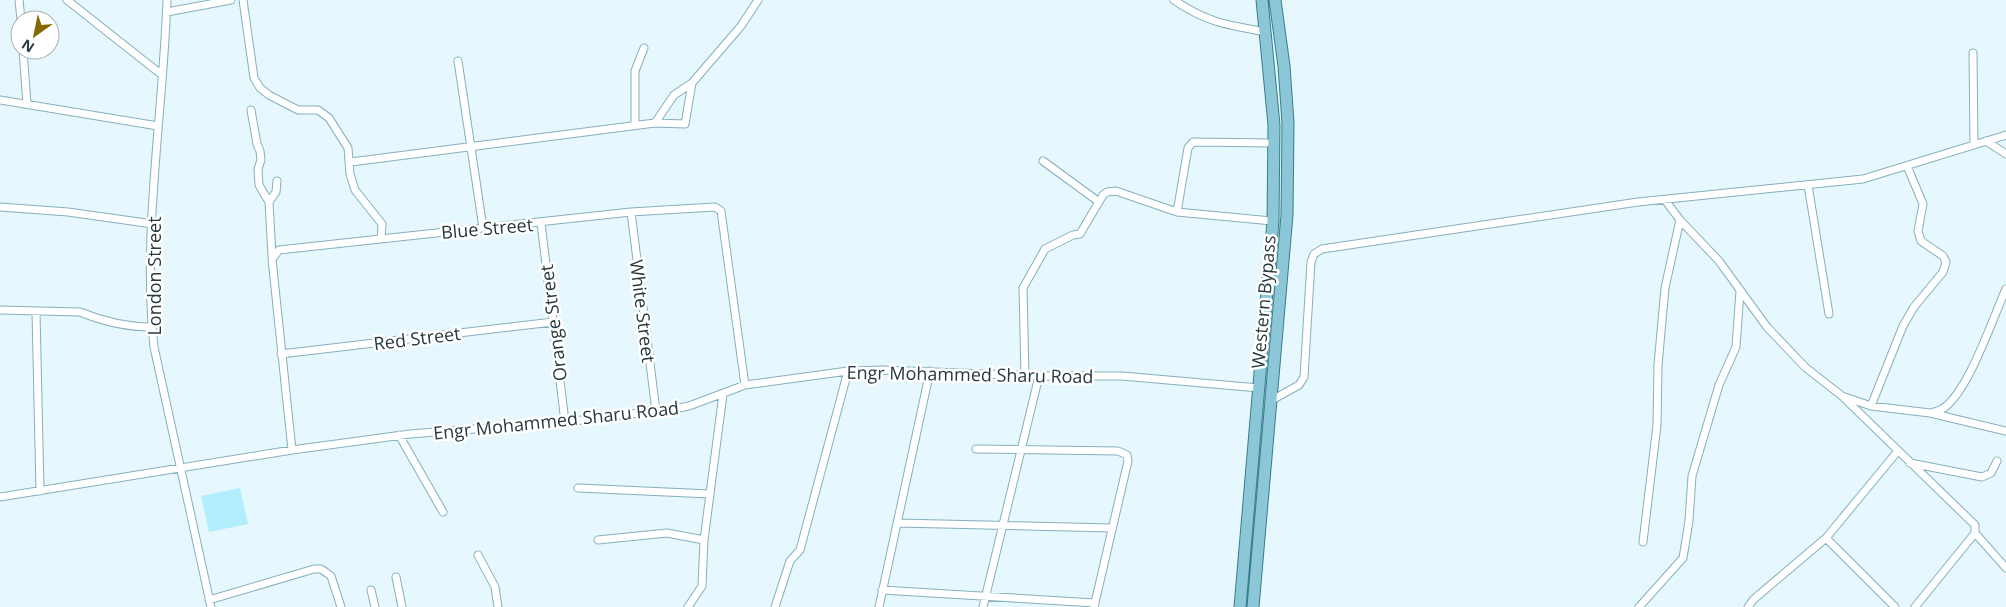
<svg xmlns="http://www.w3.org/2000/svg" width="2006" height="607" font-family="'Open Sans',sans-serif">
  <rect width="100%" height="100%" fill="#e6f7fd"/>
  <!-- green -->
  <path fill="#b3eeff" d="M240 488 248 524 209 532 201 496Z"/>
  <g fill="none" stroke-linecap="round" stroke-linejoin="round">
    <!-- street casing -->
    <g stroke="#85b0bd" stroke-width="9">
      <path id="street" d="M19 0 21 20
        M67 0 162 75
        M167 0C163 115 142 232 154 347L211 607
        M243 0 254 78 260 88 269 95 298 110H318L329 118 348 148 350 174 355 190 382 224 381 239
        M1174 0C1208 23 1227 25 1266 32
        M167 12 231 0
        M23 50 27 104
        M1973 53 1974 145
        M458 61 483 228
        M0 100 158 126
        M251 110 257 144 260 151 261 160 258 169 259 185 269 202 272 256
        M655 123 674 95 692 83 741 26 758 0
        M635 125V71L644 48
        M1986 141 2006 154
        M1043 161 1099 202
        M351 162 655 123 685 124 692 83
        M1808 185 1829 314
        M1665 200 1680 220 1719 261 1767 327 1805 367 1842 396 1871 406 1930 413 2006 431
        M269 202 276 192 277 181
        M0 207 68 212 153 224
        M631 212 656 411
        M1177 212 1188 148 1193 142 1274 143
        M541 223 565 422
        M0 310 80 312C102 321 127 327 152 327
        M36 312 40 491
        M281 354 553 322
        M1025 376 1023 288 1045 249 1073 235 1080 234 1103 195 1107 192 1116 191 1177 212 1273 221
        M1844 398 1975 525V533L1915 607
        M1272 400 1299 385 1304 377 1311 262 1314 254 1322 249 1638 202 1863 179 2006 135
        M1871 406 1903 326 1914 307 1943 272 1946 262 1943 256 1921 241 1918 231 1923 204 1907 166
        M1931 413C1934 412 1939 411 1942 409 1968 394 1993 317 2006 289
        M399 435 443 512
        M976 449 1118 451 1127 455 1128 461 1094 607
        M292 450 272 259 279 250 631 212 715 207 721 211 745 385
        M1910 463 1982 477 1991 473 1997 461
        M578 488 710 494
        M0 497 292 450 410 434 565 422 673 409 689 406 745 385 848 371 881 370 1039 376H1122L1259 388
        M898 523 1112 528
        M1975 533 2006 568
        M1826 538 1895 607
        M598 540 667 533 704 540
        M1643 542 1657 425 1658 365 1665 288 1680 220
        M478 555 495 587 498 607
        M396 577 402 607
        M371 590 375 607
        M882 590 1095 603
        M209 600 314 569H321L331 576 341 607
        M688 607 702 586 704 540 723 394
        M775 607 790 561 800 550 848 371
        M879 607 930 371
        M983 607 1039 376
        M1639 607 1683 558 1689 521 1692 476 1719 385 1736 347 1740 291
        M1748 607 1754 599 1826 538 1897 452"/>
    </g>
    <!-- primary casing -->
    <g stroke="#367d8f" stroke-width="13">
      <path id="primary" d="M1240 607 1273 221 1274 125 1262 0
        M1253 607 1287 215 1288 123 1284 66 1275 0"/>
    </g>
    <!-- street -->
    <use href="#street" stroke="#fff" stroke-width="7"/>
    <!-- primary -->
    <use href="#primary" stroke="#8bc7d6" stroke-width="11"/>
  </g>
  <g text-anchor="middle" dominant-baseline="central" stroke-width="5" stroke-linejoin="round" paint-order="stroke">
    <!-- street labels -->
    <g font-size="18" fill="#27393e" stroke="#fff">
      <text transform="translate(487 228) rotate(-5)">Blue Street</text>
      <text transform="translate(154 276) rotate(-90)">London Street</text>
      <text transform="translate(1263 302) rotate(-85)">Western Bypass</text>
      <text transform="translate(643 311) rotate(83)">White Street</text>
      <text transform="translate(553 323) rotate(-97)">Orange Street</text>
      <text transform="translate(417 338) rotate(-7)">Red Street</text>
      <text transform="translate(970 374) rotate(1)">Engr Mohammed Sharu Road</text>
      <text transform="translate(556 420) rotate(-6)">Engr Mohammed Sharu Road</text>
    </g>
  </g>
  <!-- north arrow -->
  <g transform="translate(35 35) rotate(213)"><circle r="24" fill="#ffffff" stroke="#a9b0b2"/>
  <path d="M0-4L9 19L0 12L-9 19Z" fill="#856a04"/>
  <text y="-8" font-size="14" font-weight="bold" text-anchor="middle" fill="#27393e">N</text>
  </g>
</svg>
